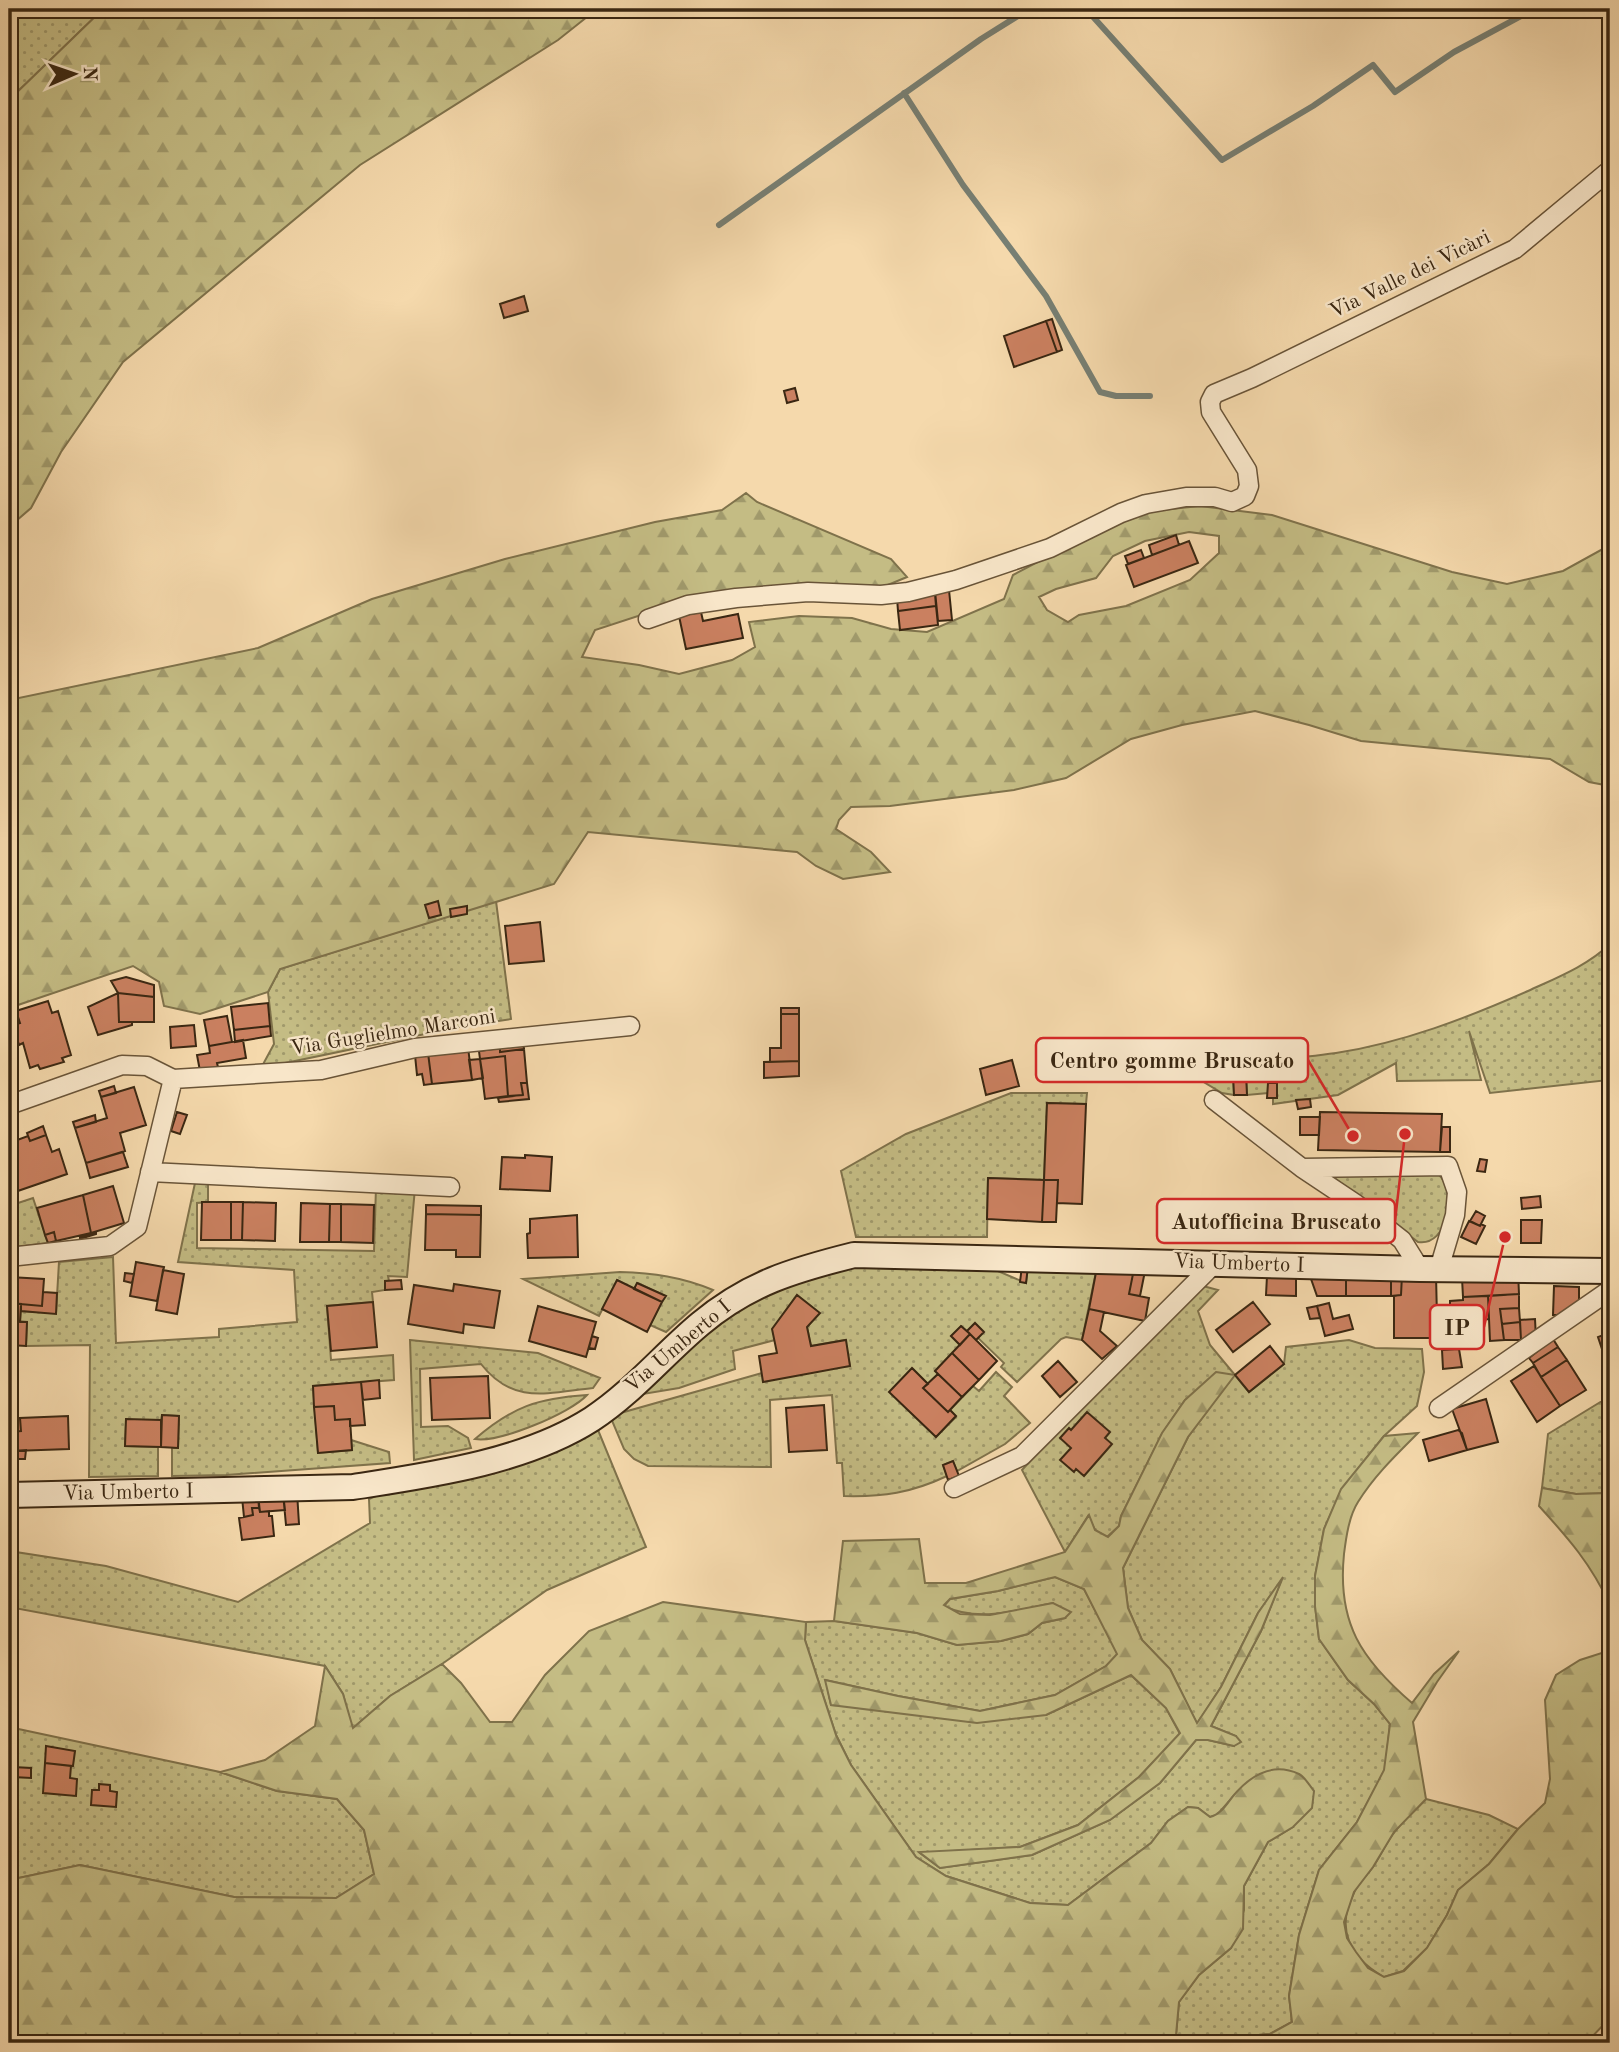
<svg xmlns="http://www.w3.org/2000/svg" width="1619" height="2052" font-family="'Old Standard TT',serif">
  <defs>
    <pattern id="grass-dots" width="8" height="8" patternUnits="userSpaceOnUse" patternTransform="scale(1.75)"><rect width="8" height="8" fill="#c4bc84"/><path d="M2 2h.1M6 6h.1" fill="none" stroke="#a0996b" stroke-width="1.8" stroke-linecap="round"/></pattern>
    <pattern id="forest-firs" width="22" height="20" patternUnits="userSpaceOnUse" patternTransform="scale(1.75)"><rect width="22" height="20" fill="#c4bc84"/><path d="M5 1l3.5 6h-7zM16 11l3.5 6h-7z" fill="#a0996b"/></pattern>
  </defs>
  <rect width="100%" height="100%" fill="#f5d9ac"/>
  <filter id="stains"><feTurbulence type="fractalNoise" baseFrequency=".00286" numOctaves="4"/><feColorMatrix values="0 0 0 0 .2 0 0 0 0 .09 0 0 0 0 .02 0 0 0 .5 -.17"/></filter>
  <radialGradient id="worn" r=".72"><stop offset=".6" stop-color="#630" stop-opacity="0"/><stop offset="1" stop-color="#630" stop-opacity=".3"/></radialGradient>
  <!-- grass -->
  <path fill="url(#grass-dots)" stroke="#7f724b" stroke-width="2" d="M9 9H103L9 100Z
    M496 901 511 1019 459 1027 261 1068 274 1044 268 992 280 969Z
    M1610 944V1089L1608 1080 1490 1093 1469 1031 1481 1080 1397 1081 1396 1063 1338 1095 1273 1104V1098L1277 1097V1083H1268V1093L1247 1095 1246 1074H1233L1234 1095 1222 1093 1182 1069C1233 1064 1285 1060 1336 1053 1402 1043 1467 1018 1528 991 1556 978 1587 966 1610 944Z
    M1011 1093H1087L1086 1104 1047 1103 1044 1180 988 1178 987 1237H856L841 1171 906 1134Z
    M1329 1174H1438C1458 1191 1448 1247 1418 1242Z
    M208 1182V1202L197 1203V1248L374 1251 376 1187 415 1188 407 1277 388 1276 389 1281 385 1282V1290L372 1292 373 1302 327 1306 331 1360 393 1355 394 1380 313 1386 318 1453 352 1450 351 1440 389 1452 390 1463 226 1475 172 1476V1448H178L179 1416 162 1415 161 1420H126L125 1446 158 1447V1476L89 1477 90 1345 26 1346 27 1323 20 1322 21 1311 56 1313 59 1262 113 1257 116 1343 219 1337V1329L297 1322 294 1270 178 1262 195 1183Z
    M33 1198 48 1243 9 1248V1206Z
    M1029 1258 1098 1262 1082 1340 1066 1337 1061 1339 1017 1382 1001 1367 1004 1363 978 1338 983 1331 975 1323 967 1331 961 1326 951 1336 960 1345 935 1371 938 1374 928 1384 912 1368 936 1437 956 1417 950 1410 973 1386 979 1391 996 1372 1012 1387 1004 1396 1030 1423 1005 1444 957 1471 953 1461 943 1465 947 1476C911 1493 883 1497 844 1496L842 1463H837L832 1395 770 1400 771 1467 648 1466 634 1459 624 1449 610 1416 762 1373 850 1366 845 1340 811 1346 807 1327 819 1313 797 1295 773 1329 775 1340 733 1351 735 1369 679 1388 631 1396 755 1293 836 1266 979 1263 1026 1283Z
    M620 1272C653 1273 682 1277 713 1290L666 1332 650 1325 665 1296 638 1283 634 1289 617 1280 599 1316 523 1279Z
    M1203 1286 1218 1290 1198 1311 1210 1345 1249 1392 1284 1364 1286 1347 1349 1340 1375 1348 1422 1349 1424 1372 1417 1406 1384 1436 1342 1489 1324 1529 1315 1576V1606L1319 1639 1348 1680 1374 1704 1390 1724 1385 1770 1357 1822 1319 1870 1299 1935 1289 1996 1292 2022 1270 2034 1235 2037 1232 2043H1202L1176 2036 1179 2002 1199 1975 1231 1948 1244 1910V1886L1268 1842 1293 1827 1237 1792 1217 1815 1210 1817 1198 1808 1188 1807 1168 1821 1151 1843 1068 1905 1030 1903 946 1876 916 1857 851 1765 836 1735 805 1640 806 1622 834 1621 917 1633 957 1645 1001 1641 1028 1634 1042 1623 1065 1618 1053 1603C1016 1610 979 1623 944 1606L950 1599 998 1591 1055 1577 1084 1589 1118 1654 1106 1666 1055 1695 980 1711 898 1696 826 1680 831 1705 1046 1715 1131 1675 1166 1708 1180 1734 1139 1777 1078 1825 1020 1847 920 1853 940 1868 1032 1855 1110 1820 1160 1783 1196 1740H1208L1234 1746 1236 1736 1211 1726 1261 1631 1281 1581 1258 1613 1221 1687 1197 1724 1170 1669 1142 1640 1128 1608 1123 1568 1188 1437 1234 1375 1185 1400 1162 1434 1121 1516 1119 1526 1107 1537 1095 1530 1088 1516 1065 1552 1022 1470 1091 1394Z
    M410 1340 538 1353 600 1378 593 1388C547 1393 513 1405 481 1364L420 1369 421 1427 448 1426 468 1438 471 1448 414 1460Z
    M1610 1372V1493L1576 1494 1542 1488 1548 1434 1602 1401V1378Z
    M587 1395C571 1413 499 1443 475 1439 512 1407 538 1398 587 1395Z
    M598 1430 646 1547 547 1590 442 1664 390 1696 352 1729 343 1694 325 1666 9 1607V1551L106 1566 238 1602 370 1523 369 1499 401 1485 533 1457Z
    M9 1727 220 1772 277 1791 337 1799 364 1830 374 1874 336 1898 234 1897 80 1865 9 1880Z
    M1426 1799 1489 1815 1518 1829 1489 1864 1458 1890 1447 1915 1427 1948 1403 1971 1384 1977C1350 1958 1335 1929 1354 1893 1358 1883 1367 1875 1373 1867 1381 1855 1387 1841 1396 1830 1405 1819 1416 1810 1426 1799Z"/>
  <!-- forest -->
  <path fill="url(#forest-firs)" stroke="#7f724b" stroke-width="2" fill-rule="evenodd" d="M103 9H597L558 40 360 165 123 362 61 452 31 508 9 527V100Z
    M746 493 757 502 891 559 907 577 883 587 690 599 595 630 582 657 639 665 679 674 732 660 755 647 749 622 799 616 852 618 891 629 927 632 1004 599 1013 575 1089 535 1151 511 1200 506 1272 515 1452 572 1507 584 1563 571 1610 545V732L1606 734 1610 757V786L1589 782 1550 759 1361 741 1309 725 1255 711 1182 725 1131 739 1066 778 1014 790 890 806 851 807 839 820 836 829 871 852 890 872 843 879 816 866 797 852 588 832 554 884 280 969 268 992 200 1014 164 1006 159 982 133 966 9 1008V700L258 648 372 599 505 559 655 522 722 510ZM1189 532 1219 536V553L1190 580 1126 606 1079 615 1068 622 1047 610 1039 597 1056 589 1096 578 1113 556 1145 541Z
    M1216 1372 1235 1375 1188 1437 1123 1568 1128 1608 1142 1640 1170 1669 1197 1723 1221 1687 1258 1613 1283 1577 1261 1631 1211 1726 1236 1736 1241 1742 1234 1746 1208 1740H1196L1160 1783 1110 1820 1032 1855 940 1868 919 1852 1020 1847 1078 1825 1139 1777 1180 1733 1166 1708 1131 1675 1046 1715 977 1723 831 1705 825 1680 898 1696 980 1711 1055 1695 1106 1666 1117 1654 1084 1589 1055 1577 998 1591 950 1599 944 1605 960 1614 990 1615 1053 1603 1071 1612 1065 1618 1042 1623 1028 1634 1001 1641 957 1645 917 1633 834 1621 843 1541 919 1539 925 1583H966L1065 1552 1089 1515 1095 1530 1108 1537 1119 1526 1121 1516 1162 1433 1185 1400Z
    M1418 1433C1396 1455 1374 1476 1358 1502 1349 1516 1346 1538 1344 1554 1337 1623 1361 1659 1412 1703L1434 1674 1459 1651 1437 1682 1413 1722 1426 1799 1394 1832 1373 1867 1354 1892 1344 1922 1347 1938 1356 1952 1368 1968 1384 1977 1404 1971 1427 1948 1447 1915 1458 1890 1489 1864 1518 1829 1545 1803 1550 1779 1545 1700 1556 1675 1580 1660 1605 1652 1610 1638V2018L1586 2043H1232L1235 2037 1270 2034 1292 2022 1289 1996 1299 1935 1319 1870 1357 1822 1384 1770 1390 1724 1374 1704 1348 1680 1319 1639 1315 1606V1576L1324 1529 1341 1489 1384 1436Z
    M1542 1488 1576 1494 1610 1493V1605C1591 1564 1569 1539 1539 1506Z
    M663 1602 806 1622 805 1640 836 1735 851 1765 916 1857 946 1876 1030 1903 1068 1905 1151 1843 1168 1821 1188 1807 1198 1808 1210 1817C1222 1814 1227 1803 1234 1795 1251 1775 1273 1762 1299 1774 1305 1777 1309 1785 1314 1791L1312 1808 1293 1827 1268 1842 1244 1886 1243 1929 1231 1948 1199 1975 1179 2002 1176 2035 1202 2043H9V1880L80 1865 234 1897 336 1898 374 1874 364 1830 337 1799 277 1791 220 1772 265 1760 315 1726 325 1666 343 1694 353 1728 390 1696 442 1664 461 1683 490 1722H512L545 1675 589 1631Z"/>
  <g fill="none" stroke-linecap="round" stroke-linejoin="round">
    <!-- stream -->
    <path stroke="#777f73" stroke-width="6" d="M1086 9 1222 160 1313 106 1373 65 1395 92 1454 52 1534 9
      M904 93 963 185 1046 296 1100 392 1116 396H1150
      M719 225 981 39 1029 9"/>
  </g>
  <!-- building -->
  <path fill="#ca8060" stroke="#3a2712" stroke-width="2" d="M524 296 528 311 504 318 500 304Z
    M1052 319 1062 350 1057 352 1046 321Z
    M1046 321 1057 352 1014 367 1004 336Z
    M795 388 798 400 787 403 784 391Z
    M1176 535 1179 545 1152 555 1149 545Z
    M1189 541 1198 563 1134 587 1126 565Z
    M1141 550 1144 558 1128 564 1125 556Z
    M949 590 952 620 938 621 935 591Z
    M935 594 936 606 898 611 897 598Z
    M936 606 938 625 900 630 898 611Z
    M701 612 703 621 738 614 743 638 686 649 679 616Z
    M438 901 441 915 429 918 425 905Z
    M467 906V914L451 917 450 909Z
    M540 922 544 961 509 964 505 926Z
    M126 977 154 985V997L118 993 111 981Z
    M118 993 154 997V1022H119Z
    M118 993 119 1022H132V1025L98 1035 88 1007Z
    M48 1001 52 1013 58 1011 71 1055 62 1058 64 1062 40 1069 38 1065 30 1068 23 1043 19 1045 13 1025 20 1023 16 1011Z
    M268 1003 270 1026 234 1030 231 1007Z
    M781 1008H799V1014H781Z
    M781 1014H799V1061L770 1062V1048H781Z
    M227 1016 232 1042 209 1046 204 1020Z
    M194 1025 196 1046 171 1048 170 1027Z
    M270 1026 271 1036 235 1042 234 1030Z
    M243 1040 246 1058 217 1063 218 1067 200 1071 197 1055 210 1053 209 1046Z
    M523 1042 524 1049 500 1052V1045Z
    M468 1047 472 1080 432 1084 428 1053Z
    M500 1048V1052L524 1049 527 1083H521L523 1095 508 1096 505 1056 480 1059 479 1051Z
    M428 1053 432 1084 424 1085 422 1074 417 1075 415 1055Z
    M505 1056 508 1096 485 1099 480 1059Z
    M480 1059 483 1078 472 1080 469 1060Z
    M1012 1060 1019 1086 986 1095 980 1069Z
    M799 1061V1076L764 1078V1062Z
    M1233 1074H1246L1247 1095H1234Z
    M521 1083H527L529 1099 499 1102 498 1098 523 1095Z
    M1268 1083H1277V1098H1267Z
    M114 1086 116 1093 101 1097 99 1091Z
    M134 1087 146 1125 120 1133 125 1151 86 1163 75 1128 107 1118 101 1097Z
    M1310 1099 1311 1107 1298 1109 1296 1100Z
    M1047 1103 1086 1104 1082 1204 1057 1203 1058 1180H1044Z
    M177 1112 187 1115 180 1134 171 1131Z
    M1320 1112 1442 1114 1440 1152 1318 1150Z
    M95 1115 96 1122 75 1128 73 1122Z
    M1300 1117H1320L1319 1135H1300Z
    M43 1126 46 1135 30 1141 27 1133Z
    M1442 1127H1450V1152H1440Z
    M46 1135 52 1152 59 1149 67 1174 9 1194V1143L28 1136 30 1141Z
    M123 1152 128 1167 90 1178 86 1163Z
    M525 1155 552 1157 550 1191 500 1189 502 1157 525 1158Z
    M1480 1159 1487 1160 1485 1172 1477 1171Z
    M988 1178 1044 1180 1042 1222 987 1219Z
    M1044 1180H1058L1056 1222H1042Z
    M113 1186 124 1223 91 1233 83 1195Z
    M83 1195 91 1233 56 1241 54 1232 45 1235 37 1208Z
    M1540 1196 1541 1207 1522 1209 1521 1198Z
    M202 1202H231V1240H201Z
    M231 1202H243L242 1240H231Z
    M243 1202 276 1203 275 1241 242 1240Z
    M301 1203 330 1204 329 1242H300Z
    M330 1204H341V1242H329Z
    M341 1204 374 1205 373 1243 341 1242Z
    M426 1205 481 1206V1215L426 1214Z
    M1476 1211 1485 1216 1480 1226 1470 1221Z
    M426 1214 481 1215 480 1257H456V1250H425Z
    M577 1215 578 1257 528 1258 527 1234 530 1233V1219Z
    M1521 1220H1542L1541 1243H1521Z
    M1469 1221 1480 1226 1481 1224 1485 1226 1476 1244 1461 1237Z
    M54 1232 56 1241 48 1243 45 1235Z
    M96 1232V1234L80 1239V1237Z
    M1023 1258H1029L1026 1283 1020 1282Z
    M136 1262 164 1267 157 1301 130 1296Z
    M1098 1262 1134 1269 1129 1294 1149 1298 1145 1321 1089 1309Z
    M1134 1269 1145 1271 1140 1296 1129 1294Z
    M163 1270 184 1274 177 1314 156 1310Z
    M1518 1271 1519 1294 1463 1297 1462 1278Z
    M125 1273 134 1274 132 1283 124 1281Z
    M1391 1275V1296H1346V1276Z
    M1391 1275H1402L1401 1295 1391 1296Z
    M1402 1275H1436L1437 1318H1430V1338H1394V1296L1401 1295Z
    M1267 1276 1296 1277V1296L1266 1295Z
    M1310 1276H1346V1296H1317Z
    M9 1277 44 1279 42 1306 9 1303Z
    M401 1280 402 1289 385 1290V1281Z
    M617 1280 662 1302 647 1332 602 1309Z
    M637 1283 666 1296 662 1302 634 1289Z
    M454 1284 500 1291 494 1328 464 1324 463 1333 408 1324 414 1285 453 1291Z
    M1554 1286 1579 1287V1301L1563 1315H1553Z
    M43 1292 57 1293 56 1314 21 1311V1304L42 1306Z
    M1519 1294V1308L1500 1309 1504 1340 1490 1341 1488 1296Z
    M797 1295 820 1313 807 1327 811 1346 846 1340 850 1366 763 1382 759 1356 777 1353 772 1329Z
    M1488 1296 1489 1319 1450 1320V1301L1463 1300V1297Z
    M373 1302 377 1347 331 1351 327 1306Z
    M1253 1302 1270 1324 1233 1352 1216 1330Z
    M9 1303 21 1304 20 1322 9 1321Z
    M1329 1303 1333 1319 1349 1315 1353 1329 1325 1336 1317 1306Z
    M538 1306 596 1322 586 1357 529 1341Z
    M1317 1306 1320 1318 1310 1319 1307 1308Z
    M1519 1308 1520 1322 1502 1324 1500 1309Z
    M1089 1309 1104 1312 1100 1331 1117 1346 1102 1359 1082 1340Z
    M1430 1318 1456 1320V1338H1430Z
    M1535 1319 1536 1339 1521 1340 1520 1320Z
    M9 1321 27 1322 26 1346 9 1345Z
    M1520 1322 1521 1340H1504L1502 1324Z
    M975 1323 984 1332 976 1340 967 1331Z
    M961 1326 970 1334 960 1345 951 1336Z
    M1610 1327V1347L1602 1349 1598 1337 1609 1333 1607 1328Z
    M970 1334 997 1361 979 1380 952 1353Z
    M592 1336 598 1338 595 1349 589 1348Z
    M1553 1339 1558 1347 1533 1363 1529 1358Z
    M1270 1346 1284 1364 1249 1392 1235 1375Z
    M1558 1347 1567 1360 1541 1377 1533 1363Z
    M1459 1349 1462 1367 1443 1369 1442 1350Z
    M952 1353 979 1380 962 1397 935 1371Z
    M1567 1360 1586 1390 1560 1406 1541 1377Z
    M1058 1361 1077 1382 1060 1397 1042 1376Z
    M1534 1366 1560 1406 1537 1422 1511 1381Z
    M912 1368 928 1384 923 1388 948 1412 950 1410 956 1416 936 1437 889 1392Z
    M938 1374 962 1397 948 1412 923 1388Z
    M488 1376 490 1418 432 1420 430 1378Z
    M379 1380 380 1398 363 1400 361 1382Z
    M361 1382 365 1425 350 1426V1419L335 1420 334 1406 314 1407 313 1386Z
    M9 1389H14V1405H9Z
    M1486 1399 1498 1442 1467 1450 1452 1409Z
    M824 1405 827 1450 789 1452 786 1408Z
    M334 1406 335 1420 350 1419 352 1450 318 1453 314 1407Z
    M1087 1412 1110 1432 1105 1438 1112 1444 1084 1476 1076 1469 1074 1472 1060 1460 1071 1448 1060 1438 1069 1428 1071 1430Z
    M162 1415 179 1416 178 1448 161 1447Z
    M68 1416 69 1449 13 1451V1445H9V1432L21 1431 20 1418Z
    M9 1418H20L21 1431 9 1432Z
    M126 1419 161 1420V1447L125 1446Z
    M1458 1430 1462 1433 1467 1450 1429 1461 1423 1440Z
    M26 1450 25 1459H14L13 1451Z
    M953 1461 959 1476 948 1480 943 1465Z
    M297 1492 299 1524 286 1525 283 1493Z
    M283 1493 285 1510 260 1512 258 1495Z
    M258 1495 259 1508H252L253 1515 244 1517 242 1497Z
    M252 1508H259L260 1512 269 1511V1516H272L274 1536 242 1540 239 1518 253 1515Z
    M46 1746 75 1751 73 1766 45 1763Z
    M45 1763 71 1766 70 1778 77 1779 76 1796 43 1793Z
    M13 1767 31 1768V1778L13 1777Z
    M99 1784 110 1785V1791L117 1792 116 1807 91 1805 92 1790H99Z"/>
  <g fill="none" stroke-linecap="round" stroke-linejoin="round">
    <!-- minor casing -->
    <g stroke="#695438" stroke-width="21">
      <path id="minor" d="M648 619 688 605 736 598 808 592 881 595 908 592 956 580 1050 548 1121 513 1146 504 1186 497H1215L1232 502 1245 496 1249 486 1247 470 1211 412 1210 402 1214 394 1252 378 1515 249 1610 170
        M173 1079 321 1070 415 1048 630 1026
        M1214 1100 1302 1168 1356 1204 1402 1240 1420 1269
        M9 1105 122 1065 147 1066 173 1079
        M1302 1168 1448 1166 1457 1192 1455 1215 1439 1269
        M150 1172 450 1187
        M9 1257 110 1246 137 1227 173 1079
        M1439 1408 1610 1290
        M954 1488 1022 1456 1215 1263"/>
    </g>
    <!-- secondary casing -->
    <g stroke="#3a2712" stroke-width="28">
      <path id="secondary" d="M9 1495 353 1487C431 1475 525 1462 592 1419 632 1393 664 1354 700 1324 749 1283 794 1270 854 1255L1420 1269 1610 1271"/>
    </g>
    <!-- minor -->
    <use href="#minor" stroke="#f8e6c9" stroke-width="18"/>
    <!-- secondary -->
    <use href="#secondary" stroke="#f8e6c9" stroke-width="24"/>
  </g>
  <g text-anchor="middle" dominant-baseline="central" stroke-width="5" stroke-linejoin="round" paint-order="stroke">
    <!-- street labels -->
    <g font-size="21" fill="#3a2712" stroke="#f8e6c9">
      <text transform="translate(1410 275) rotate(-26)">Via Valle dei Vicàri</text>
      <text transform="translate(393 1033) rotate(-9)">Via Guglielmo Marconi</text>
      <text transform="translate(1239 1264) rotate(2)">Via Umberto I</text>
      <text transform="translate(678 1347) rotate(-40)">Via Umberto I</text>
      <text transform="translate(128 1493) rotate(-1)">Via Umberto I</text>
    </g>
  </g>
  <!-- callouts -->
  <path fill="none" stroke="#d62828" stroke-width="2.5" d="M1353 1136L1308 1060M1405 1134L1395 1221M1505 1237L1484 1327"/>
  <g fill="#d62828" stroke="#f8e6c9" stroke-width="2.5">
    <circle cx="1353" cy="1136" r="7"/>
    <circle cx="1405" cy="1134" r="7"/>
    <circle cx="1505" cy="1237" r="7"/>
  </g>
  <g fill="#f8e6c9" stroke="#d62828" stroke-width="2.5">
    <rect x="1036" y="1038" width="272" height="44" rx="7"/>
    <rect x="1157" y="1199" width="238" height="44" rx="7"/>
    <rect x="1430" y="1305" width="54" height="44" rx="7"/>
  </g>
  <g font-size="23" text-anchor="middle" font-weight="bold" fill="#3a2712">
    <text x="1172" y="1068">Centro gomme Bruscato</text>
    <text x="1276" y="1229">Autofficina Bruscato</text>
    <text x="1457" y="1335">IP</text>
  </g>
  <!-- margin -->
  <rect width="1619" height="2052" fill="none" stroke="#f5d9ac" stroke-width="35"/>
  <rect x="10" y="10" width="1598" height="2031" fill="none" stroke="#3a2712" stroke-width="3.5"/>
  <rect x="18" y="18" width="1584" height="2017" fill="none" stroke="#3a2712" stroke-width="2"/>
  <!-- north arrow -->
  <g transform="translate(74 74) rotate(88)" stroke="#f8e6c9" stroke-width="5" paint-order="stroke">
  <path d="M0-5L12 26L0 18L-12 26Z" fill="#3a2712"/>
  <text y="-10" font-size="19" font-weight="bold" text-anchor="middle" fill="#3a2712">N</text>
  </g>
  <rect width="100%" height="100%" filter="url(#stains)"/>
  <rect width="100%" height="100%" fill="url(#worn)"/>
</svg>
